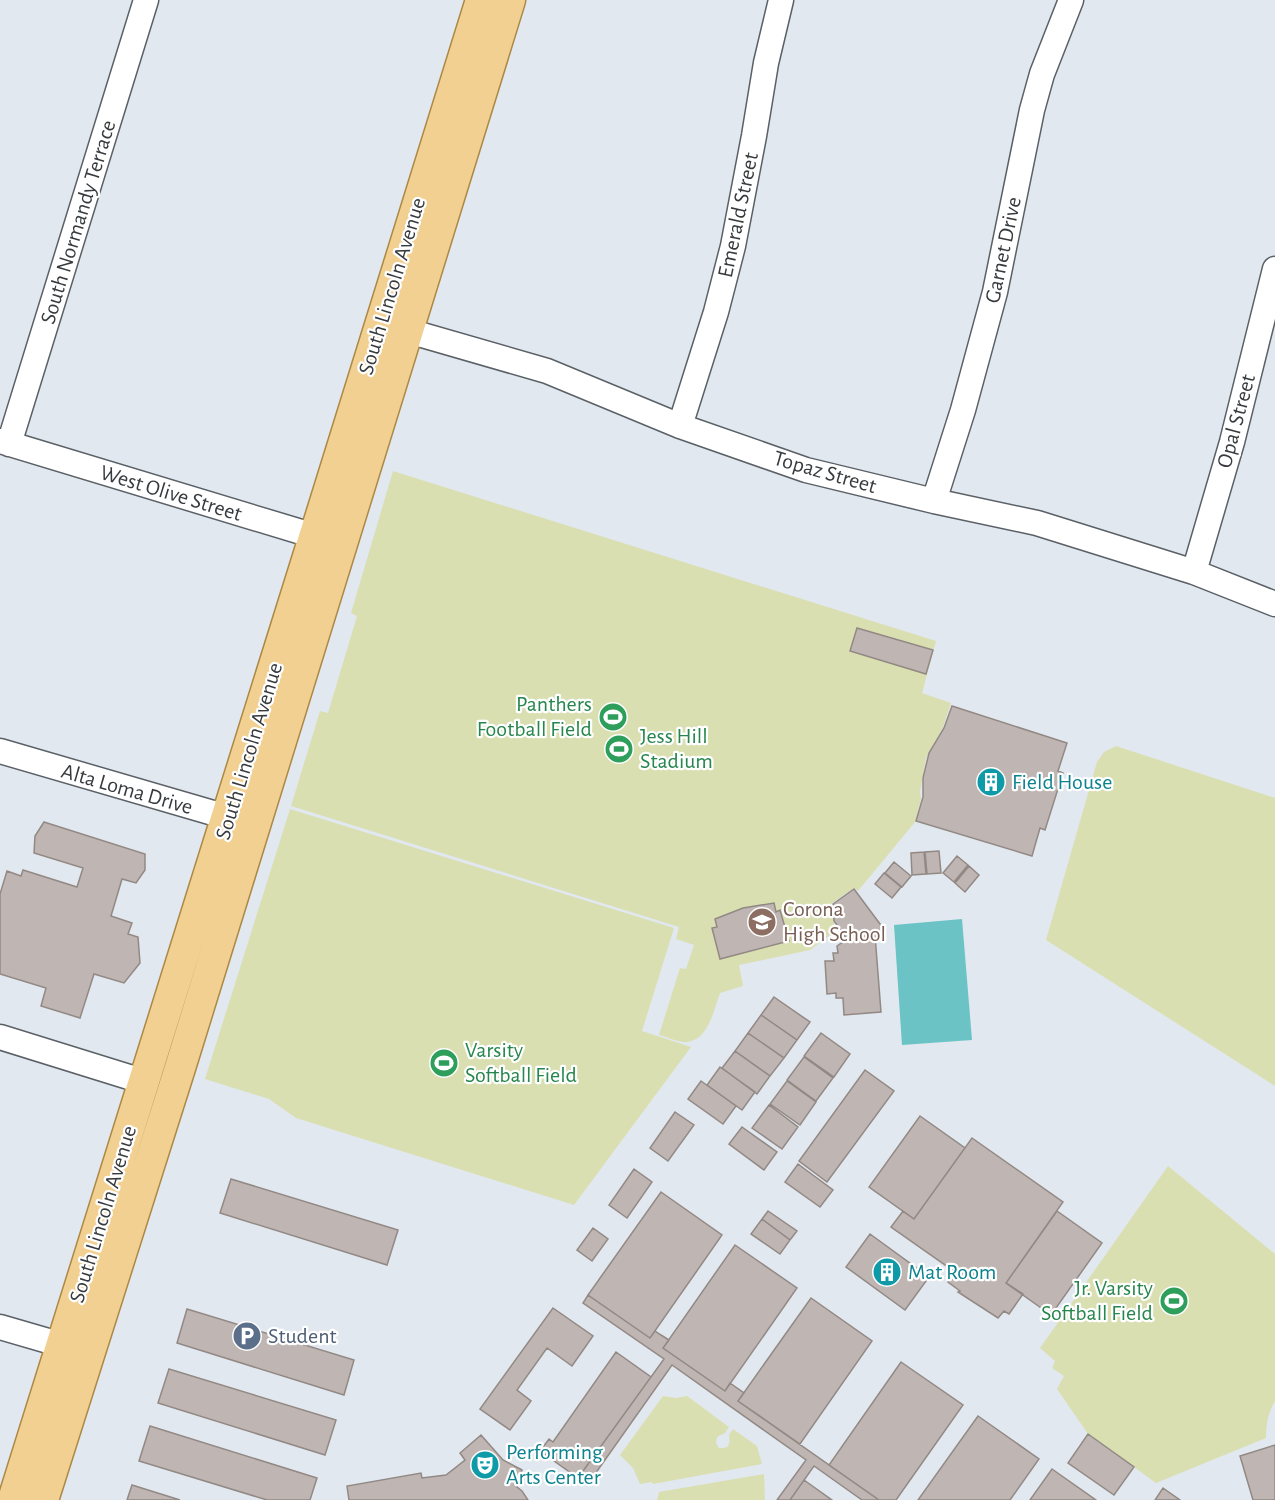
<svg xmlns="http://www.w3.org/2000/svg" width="1275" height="1500" font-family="'Alegreya Sans',sans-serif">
  <rect width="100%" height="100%" fill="#e1e8ef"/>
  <!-- green -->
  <path fill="#dadfb2" d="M393 471 936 641 922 693 951 703 943 727 926 758 920 792 921 799 915 822 858 891 854 888 832 903 834 923V932L810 950 739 965 743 986 720 993C713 1012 708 1043 683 1042 675 1041 667 1037 659 1035L680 968 686 969 694 945 676 939 679 927 291 806 320 711 328 713 357 616 351 613Z
    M1116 746 1275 798V1086L1046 940 1097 762 1104 752Z
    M290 809 674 928 642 1031 691 1047 574 1205 296 1118 269 1099 205 1079Z
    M1168 1166 1275 1254V1401C1268 1412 1266 1425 1266 1438L1156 1483 1088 1434 1057 1389 1064 1376 1052 1368 1055 1361 1040 1348Z
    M663 1396 676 1398 687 1396 729 1427 725 1433 717 1437 716 1443 719 1448C730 1449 730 1444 729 1435L733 1429 757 1446 762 1464 653 1484 652 1482 640 1484 633 1468 620 1455Z
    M764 1474 765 1500H657L659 1492Z"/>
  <!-- water -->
  <path fill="#6bc3c5" d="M962 919 972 1040 902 1045 894 925Z"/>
  <!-- building -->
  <path fill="#bfb5b2" stroke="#928985" stroke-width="1.5" d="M857 628 933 650 926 674 850 651Z
    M952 706 1067 743 1058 771 1063 773 1045 830 1040 828 1032 856 916 821 923 797V778L929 753 944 728Z
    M44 822 145 854V870L136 883 122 879 111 916 132 923 128 934 138 937 140 963 124 983 94 974 80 1018 41 1006 46 988 0 974V894L7 871 21 876 23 870 77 887 83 868 34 853 35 836Z
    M939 851 941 873 927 874 925 852Z
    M924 852 926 874 912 875 911 853Z
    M957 856 968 865 954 882 943 873Z
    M894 862 911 876 902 887 885 873Z
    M969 866 979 875 965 892 955 883Z
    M884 873 901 887 892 898 875 884Z
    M854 889 883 928 875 935 881 1012 844 1015 843 998H836V993L827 994 825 961H834L833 953H838L837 946 847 939 834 921 833 904Z
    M774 903 776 912 780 910 789 941 720 959 712 928 717 927 715 919 743 908Z
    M774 997 810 1022 797 1040 761 1015Z
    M761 1015 797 1040 784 1058 748 1033Z
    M748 1033 784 1058 770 1076 735 1051Z
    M821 1033 850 1054 834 1077 804 1056Z
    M735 1051 770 1076 757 1094 722 1068Z
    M804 1057 833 1078 816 1101 787 1080Z
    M720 1067 755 1092 742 1110 707 1085Z
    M865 1070 894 1091 827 1182 799 1161Z
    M701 1081 736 1106 723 1124 688 1099Z
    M787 1081 816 1102 800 1125 770 1104Z
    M769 1105 798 1127 782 1149 752 1128Z
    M675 1112 694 1125 668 1161 650 1148Z
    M920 1116 965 1148 914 1219 869 1187Z
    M742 1127 777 1152 764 1170 729 1144Z
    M972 1138 1063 1202 1006 1283 1023 1294 1009 1314 1004 1311 998 1318 958 1292 960 1291 948 1282 955 1272 891 1227 903 1211 914 1219Z
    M798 1164 833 1190 820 1207 785 1182Z
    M634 1169 652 1182 627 1218 609 1205Z
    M231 1179 398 1230 387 1265 220 1213Z
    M661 1192 722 1235 650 1338 588 1295Z
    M768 1211 797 1231 790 1240 762 1219Z
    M1057 1211 1102 1243 1051 1315 1006 1283Z
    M762 1219 790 1240 780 1254 751 1234Z
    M593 1228 608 1239 592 1261 577 1250Z
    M870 1234 929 1277 905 1310 846 1267Z
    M735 1245 797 1288 725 1391 663 1348Z
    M588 1295 650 1338 655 1331 661 1335 669 1340 663 1348 725 1391 730 1383 744 1393 738 1401 879 1500H862L814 1466 790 1500H777L806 1460 672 1365 588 1484 578 1478 664 1359 583 1303Z
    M811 1298 872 1341 800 1444 738 1401Z
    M553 1308 593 1336 572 1366 547 1348 517 1390 531 1401 510 1430 480 1409Z
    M187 1309 354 1360 344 1395 177 1343Z
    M616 1352 651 1377 578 1478 540 1451 549 1439 553 1442Z
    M901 1362 963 1405 896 1500H879L829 1465Z
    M169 1369 336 1420 325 1455 158 1403Z
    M978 1416 1039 1459 1010 1500H918Z
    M150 1426 317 1478 310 1500H267L139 1461Z
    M1088 1434 1134 1467 1114 1495 1068 1463Z
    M481 1435 503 1460 522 1470 517 1487 522 1491 528 1500H349L347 1486 421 1473 422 1478 446 1475 465 1460 460 1453Z
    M1275 1445V1500H1253L1240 1456Z
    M1052 1469 1096 1500H1030Z
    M804 1480 832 1500H790Z
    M132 1485 180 1500H127Z
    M1163 1488 1180 1500H1155Z"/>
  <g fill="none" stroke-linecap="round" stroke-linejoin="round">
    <!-- minor casing -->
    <g stroke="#5a6066" stroke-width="27">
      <path id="minor" d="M391 326 547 371 680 426 806 470 934 501 1037 523 1194 572 1275 604
        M680 426 716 312 733 246 754 136 766 63 781 0
        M0 441 331 541
        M9 444 146 0
        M934 501 963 410 995 292 1032 110 1042 74 1071 0
        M1194 572 1232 442 1275 269
        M0 751 244 822
        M0 1037 145 1082
        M0 1327 62 1345"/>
    </g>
    <!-- major casing -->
    <g stroke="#ac8845" stroke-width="33">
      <path id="major" d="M13 1500C172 1001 325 500 481 0
        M43 1500 180 1068 510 0"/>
    </g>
    <!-- minor -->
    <use href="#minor" stroke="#fff" stroke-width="24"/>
    <!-- major -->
    <use href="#major" stroke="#f2d092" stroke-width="30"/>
  </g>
  <!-- icons -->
  <defs>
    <g id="stadium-disc" transform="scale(1.5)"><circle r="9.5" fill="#2e9e5b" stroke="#fff"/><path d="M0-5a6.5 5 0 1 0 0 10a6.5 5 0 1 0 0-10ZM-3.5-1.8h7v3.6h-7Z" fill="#fff"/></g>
    <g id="building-disc" transform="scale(1.5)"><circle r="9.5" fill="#0f9aa8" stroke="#fff"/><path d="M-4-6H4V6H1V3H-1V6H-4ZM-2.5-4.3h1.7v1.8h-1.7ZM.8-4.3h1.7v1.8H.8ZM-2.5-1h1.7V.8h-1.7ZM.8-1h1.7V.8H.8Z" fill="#fff"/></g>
    <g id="school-disc" transform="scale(1.5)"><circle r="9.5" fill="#8d6e63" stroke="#fff"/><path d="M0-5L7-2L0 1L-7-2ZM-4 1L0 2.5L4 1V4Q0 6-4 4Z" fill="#fff"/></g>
    <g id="parking-disc" transform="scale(1.5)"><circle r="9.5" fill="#5c6f8a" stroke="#fff"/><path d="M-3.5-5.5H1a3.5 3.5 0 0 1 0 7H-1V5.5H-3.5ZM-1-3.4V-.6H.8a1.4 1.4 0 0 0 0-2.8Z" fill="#fff"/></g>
    <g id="theatre-disc" transform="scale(1.5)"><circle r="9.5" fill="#0f9aa8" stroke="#fff"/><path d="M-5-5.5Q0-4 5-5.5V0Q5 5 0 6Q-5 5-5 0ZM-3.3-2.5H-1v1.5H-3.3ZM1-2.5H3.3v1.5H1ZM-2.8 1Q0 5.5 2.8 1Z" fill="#fff"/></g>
  </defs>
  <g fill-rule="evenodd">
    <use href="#stadium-disc" x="613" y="717"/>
    <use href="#stadium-disc" x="619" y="749"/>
    <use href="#building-disc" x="991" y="782"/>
    <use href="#school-disc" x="762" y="922"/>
    <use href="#stadium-disc" x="444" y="1063"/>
    <use href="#building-disc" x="887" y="1272"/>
    <use href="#stadium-disc" x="1174" y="1301"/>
    <use href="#parking-disc" x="247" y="1336"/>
    <use href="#theatre-disc" x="485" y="1465"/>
  </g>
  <g text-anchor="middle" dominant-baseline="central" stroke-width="4.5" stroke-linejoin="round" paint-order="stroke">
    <!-- street labels -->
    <g font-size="22" fill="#383b3e" stroke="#fff">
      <text transform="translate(738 215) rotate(-78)">Emerald Street</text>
      <text transform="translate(78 222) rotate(-73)">South Normandy Terrace</text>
      <text transform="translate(1003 250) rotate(-78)">Garnet Drive</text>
      <text transform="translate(392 286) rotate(-73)">South Lincoln Avenue</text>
      <text transform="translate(1236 421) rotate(-75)">Opal Street</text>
      <text transform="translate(825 472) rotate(16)">Topaz Street</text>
      <text transform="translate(171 493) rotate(17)">West Olive Street</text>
      <text transform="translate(249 751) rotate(-73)">South Lincoln Avenue</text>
      <text transform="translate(127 789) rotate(16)">Alta Loma Drive</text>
      <text transform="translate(103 1214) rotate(-73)">South Lincoln Avenue</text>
    </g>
    <!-- leisure labels -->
    <g font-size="22" fill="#27864d" stroke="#fff" text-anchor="end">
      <text x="592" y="704">Panthers<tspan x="592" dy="25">Football Field</tspan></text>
      <text x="640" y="736" text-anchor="start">Jess Hill<tspan x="640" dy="25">Stadium</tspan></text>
      <text x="465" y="1050" text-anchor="start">Varsity<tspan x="465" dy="25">Softball Field</tspan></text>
      <text x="1153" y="1288">Jr. Varsity<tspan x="1153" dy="25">Softball Field</tspan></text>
    </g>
    <!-- culture labels -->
    <g font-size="22" fill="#0d838f" stroke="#fff" text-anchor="start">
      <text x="1012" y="782">Field House</text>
      <text x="908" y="1272">Mat Room</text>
      <text x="506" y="1452">Performing<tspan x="506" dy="25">Arts Center</tspan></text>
    </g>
    <!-- education labels -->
    <g font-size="22" fill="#785e54" stroke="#fff" text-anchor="start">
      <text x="783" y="909">Corona<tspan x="783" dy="25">High School</tspan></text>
    </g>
    <!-- service labels -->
    <g font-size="22" fill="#4e5e75" stroke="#fff" text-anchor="start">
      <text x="268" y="1336">Student</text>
    </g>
  </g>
</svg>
